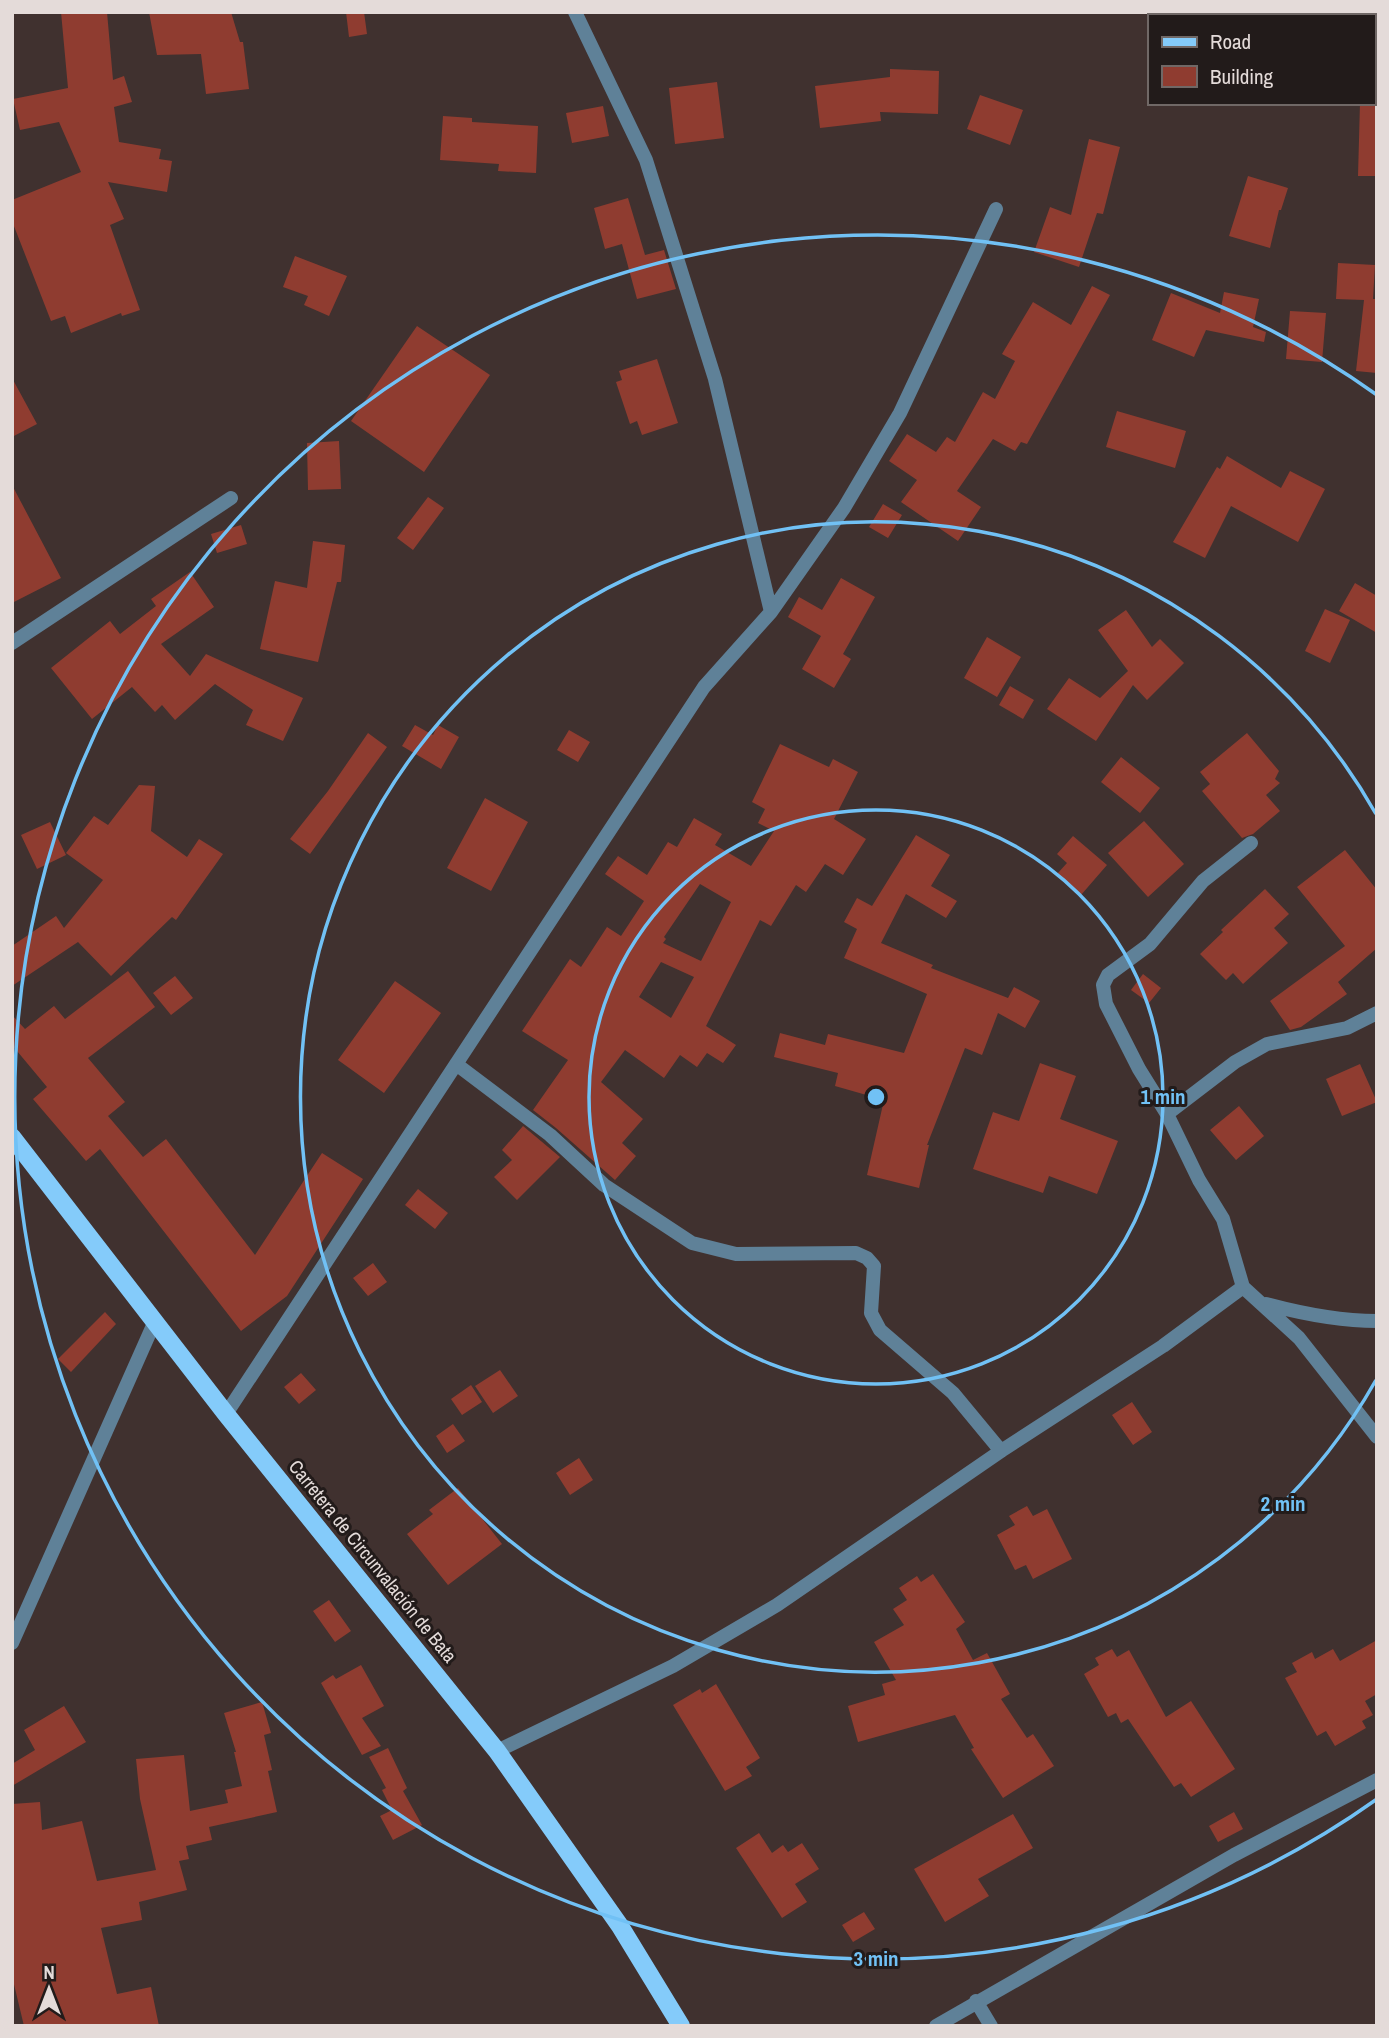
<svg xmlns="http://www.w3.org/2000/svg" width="1389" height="2038" font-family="'Archivo Narrow',sans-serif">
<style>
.building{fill:#8f3c30;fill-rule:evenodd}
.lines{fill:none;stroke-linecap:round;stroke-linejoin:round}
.minor{stroke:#5f8198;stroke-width:14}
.primary{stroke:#84cbfa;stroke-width:18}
.ring{fill:none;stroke:#71c1f5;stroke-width:3.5}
.labels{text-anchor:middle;stroke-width:6;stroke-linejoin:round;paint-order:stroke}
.street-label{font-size:19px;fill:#e4dbd9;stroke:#221b1a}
.centre{fill:#71c1f5;stroke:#221b1a;stroke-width:3.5}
.ring-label{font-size:21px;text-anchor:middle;font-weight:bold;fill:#71c1f5;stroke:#221b1a;stroke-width:6;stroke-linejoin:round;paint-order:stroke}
</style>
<rect width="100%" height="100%" fill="#40312f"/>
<path class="building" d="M 61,12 L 107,12 L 113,80 L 124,76 L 132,102 L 114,107 L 119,142 L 161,149 L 159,159 L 172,161 L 167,192 L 108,182 L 124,219 L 110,225 L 140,310 L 122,316 L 121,313 L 71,333 L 65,316 L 51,321 L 12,221 L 12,200 L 81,172 L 59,122 L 20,130 L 13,99 L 68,88 Z
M 149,12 L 231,12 L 240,42 L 243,42 L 249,89 L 206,94 L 201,54 L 157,55 Z
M 346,12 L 364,12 L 367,34 L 349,37 Z
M 890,69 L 939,71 L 938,114 L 880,112 L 881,121 L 820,128 L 815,86 L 890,77 Z
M 717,82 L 724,138 L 675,144 L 669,88 Z
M 980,95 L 1023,110 L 1010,145 L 967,129 Z
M 1373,101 L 1377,101 L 1377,176 L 1358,176 L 1360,103 L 1373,103 Z
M 603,106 L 609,136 L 572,143 L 566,113 Z
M 443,116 L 472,118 L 472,122 L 538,126 L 536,173 L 498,171 L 499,164 L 440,160 Z
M 1089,139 L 1120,147 L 1103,214 L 1097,213 L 1079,267 L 1034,252 L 1050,207 L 1071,215 Z
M 1248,176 L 1288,188 L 1281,210 L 1279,210 L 1270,248 L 1229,236 Z
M 628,198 L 645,255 L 664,250 L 676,289 L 637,299 L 622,244 L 605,249 L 594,208 Z
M 295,256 L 347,276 L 329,316 L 304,305 L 308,296 L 283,287 Z
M 1338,263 L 1375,265 L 1373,299 L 1377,299 L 1377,373 L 1356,371 L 1364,300 L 1336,299 Z
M 1092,286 L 1110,295 L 1027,444 L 1021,442 L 1015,451 L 993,439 L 957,491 L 981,507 L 958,541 L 901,502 L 917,480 L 889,461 L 907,434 L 936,452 L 947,437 L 955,442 L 983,392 L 995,399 L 1015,361 L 1002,354 L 1033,302 L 1071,325 Z
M 1224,292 L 1259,299 L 1253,327 L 1266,332 L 1264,342 L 1206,330 L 1194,357 L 1152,340 L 1171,293 L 1220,313 Z
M 1290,311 L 1326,313 L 1322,362 L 1286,359 Z
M 417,326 L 490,375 L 424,472 L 351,421 Z
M 657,359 L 678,423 L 642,435 L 637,421 L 630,424 L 616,382 L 622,380 L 619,371 Z
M 12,378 L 37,424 L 12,437 Z
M 1117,411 L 1186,431 L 1175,468 L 1106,447 Z
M 339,441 L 341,489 L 308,490 L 307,443 Z
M 1227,456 L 1281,488 L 1290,471 L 1325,489 L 1298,542 L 1231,506 L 1205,558 L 1173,542 L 1217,467 L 1220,469 Z
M 12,485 L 61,578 L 12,603 Z
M 428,497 L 444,508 L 413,550 L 397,538 Z
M 883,504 L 902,515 L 888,538 L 869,527 Z
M 241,525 L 247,544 L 217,553 L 211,534 Z
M 313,541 L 345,545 L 341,582 L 337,582 L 318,662 L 260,649 L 275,581 L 307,588 Z
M 190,572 L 214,607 L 161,644 L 190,676 L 206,654 L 303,698 L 283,741 L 246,725 L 253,710 L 215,684 L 175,720 L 162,705 L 155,712 L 132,687 L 92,719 L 51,668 L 110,621 L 120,634 L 156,606 L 151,599 Z
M 841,578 L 875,597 L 843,654 L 851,659 L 834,688 L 802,669 L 821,636 L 788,617 L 799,597 L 822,610 Z
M 1355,583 L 1377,596 L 1377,633 L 1339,611 Z
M 1325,609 L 1350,620 L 1330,663 L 1305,651 Z
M 1126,610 L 1152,647 L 1160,639 L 1184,663 L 1147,700 L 1133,685 L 1096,741 L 1047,709 L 1069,678 L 1100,698 L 1128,671 L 1098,630 Z
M 987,637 L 1021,657 L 997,697 L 964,678 Z
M 1010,686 L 1034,700 L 1023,719 L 999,705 Z
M 415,725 L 433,735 L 438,725 L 459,737 L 441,769 L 402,746 Z
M 569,730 L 590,742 L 578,762 L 557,750 Z
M 368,733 L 387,747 L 310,854 L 290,839 L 328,791 Z
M 1247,733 L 1279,771 L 1275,779 L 1280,783 L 1266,795 L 1280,811 L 1253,834 L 1242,838 L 1202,791 L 1210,784 L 1200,772 Z
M 780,744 L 829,767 L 833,759 L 858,772 L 834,819 L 866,839 L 843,875 L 825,864 L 806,892 L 796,885 L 771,926 L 760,920 L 706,1026 L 736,1045 L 723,1063 L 707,1053 L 697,1067 L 680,1055 L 664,1078 L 625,1050 L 601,1082 L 643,1119 L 622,1143 L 636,1156 L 615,1180 L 556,1128 L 533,1110 L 568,1060 L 522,1031 L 570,959 L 581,967 L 607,927 L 621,936 L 644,901 L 605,874 L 618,856 L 647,875 L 668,842 L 677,847 L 694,818 L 722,834 L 715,845 L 751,866 L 774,831 L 758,823 L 765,809 L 752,802 ZM 700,884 L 731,902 L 701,961 L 663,943 L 666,939 L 664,937 ZM 661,962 L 694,977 L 671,1018 L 639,997 Z
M 1121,757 L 1160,788 L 1140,813 L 1101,782 Z
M 139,785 L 155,786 L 151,831 L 187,857 L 199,839 L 223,854 L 176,920 L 172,917 L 111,976 L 78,942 L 12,986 L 12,946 L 56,916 L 64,928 L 103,880 L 66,853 L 94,816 L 108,825 Z
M 485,798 L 528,822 L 491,891 L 447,868 Z
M 1144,821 L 1184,864 L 1148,897 L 1108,853 Z
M 50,822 L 66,855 L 37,869 L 21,835 Z
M 916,835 L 950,855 L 931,886 L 957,901 L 946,918 L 906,894 L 881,943 L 933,965 L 931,968 L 1008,998 L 1014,987 L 1040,1001 L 1025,1028 L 998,1013 L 982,1055 L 965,1048 L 927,1145 L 929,1145 L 919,1188 L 867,1175 L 884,1100 L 835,1086 L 838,1073 L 774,1057 L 780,1033 L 825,1045 L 828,1034 L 904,1053 L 927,994 L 844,958 L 857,929 L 844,922 L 857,898 L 872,906 Z
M 1073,836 L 1107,865 L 1081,895 L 1057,874 L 1067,863 L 1057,854 Z
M 1345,850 L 1377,890 L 1377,948 L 1338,982 L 1347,994 L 1301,1027 L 1290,1030 L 1270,1001 L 1345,946 L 1297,887 Z
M 1265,889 L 1289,914 L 1274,928 L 1288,943 L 1243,984 L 1233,973 L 1226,980 L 1200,954 L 1223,932 L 1221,930 Z
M 128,971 L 155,1007 L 88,1058 L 125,1102 L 108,1116 L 143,1157 L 166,1139 L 255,1255 L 322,1153 L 363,1179 L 287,1296 L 241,1331 L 100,1149 L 86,1161 L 33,1099 L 47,1087 L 12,1045 L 12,1015 L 25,1029 L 54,1006 L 65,1019 Z
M 1143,974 L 1161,988 L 1149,1003 L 1131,990 Z
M 175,976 L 193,998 L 171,1015 L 153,993 Z
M 395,981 L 441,1013 L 384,1093 L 338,1060 Z
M 1040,1063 L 1076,1076 L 1060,1119 L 1118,1141 L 1097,1194 L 1049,1176 L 1043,1193 L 973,1169 L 993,1112 L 1019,1121 Z
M 1360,1064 L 1377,1102 L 1342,1116 L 1326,1079 Z
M 1239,1106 L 1264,1136 L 1236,1160 L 1210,1130 Z
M 523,1126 L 560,1157 L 517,1200 L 494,1177 L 512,1160 L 502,1150 Z
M 418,1189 L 448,1213 L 435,1229 L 405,1205 Z
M 373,1263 L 387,1282 L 368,1296 L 353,1278 Z
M 105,1312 L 116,1324 L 71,1372 L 58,1359 Z
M 500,1370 L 518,1396 L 493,1413 L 475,1386 Z
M 301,1373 L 316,1390 L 299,1404 L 284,1387 Z
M 471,1385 L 482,1402 L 462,1415 L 451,1399 Z
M 1132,1402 L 1152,1432 L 1133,1445 L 1112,1415 Z
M 453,1424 L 465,1441 L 447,1453 L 436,1436 Z
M 579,1458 L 593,1480 L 570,1495 L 556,1473 Z
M 458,1488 L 502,1544 L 448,1585 L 407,1534 L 433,1514 L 429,1510 Z
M 1027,1506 L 1033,1516 L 1047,1509 L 1072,1559 L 1033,1579 L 1026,1565 L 1015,1570 L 997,1535 L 1015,1525 L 1009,1516 Z
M 933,1574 L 965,1622 L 956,1629 L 973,1660 L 987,1653 L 1010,1694 L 1001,1699 L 1027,1738 L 1033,1734 L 1054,1766 L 1003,1798 L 971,1749 L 974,1748 L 955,1715 L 858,1742 L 848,1706 L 885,1695 L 882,1684 L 896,1680 L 874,1642 L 904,1625 L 893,1609 L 907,1600 L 899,1588 L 917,1576 L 921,1582 Z
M 329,1600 L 351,1631 L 335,1642 L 313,1611 Z
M 1377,1640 L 1377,1694 L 1365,1701 L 1373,1715 L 1362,1721 L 1366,1728 L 1335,1746 L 1326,1731 L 1317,1736 L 1285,1678 L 1297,1672 L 1292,1663 L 1312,1652 L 1315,1659 L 1333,1649 L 1340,1661 Z
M 1112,1649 L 1117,1657 L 1129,1650 L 1166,1717 L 1191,1701 L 1235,1769 L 1191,1797 L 1181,1783 L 1174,1787 L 1128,1719 L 1121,1723 L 1116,1713 L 1108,1717 L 1084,1674 L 1099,1665 L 1095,1658 Z
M 361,1665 L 384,1706 L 362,1718 L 381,1746 L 362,1755 L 321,1683 L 333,1675 L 336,1679 Z
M 716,1684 L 760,1758 L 746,1767 L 752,1776 L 725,1791 L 673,1705 L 700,1689 L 702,1693 Z
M 262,1702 L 271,1733 L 264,1735 L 272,1770 L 268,1771 L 277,1812 L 209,1827 L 212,1840 L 186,1846 L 189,1859 L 179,1861 L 187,1890 L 139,1902 L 142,1920 L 101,1928 L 117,1994 L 151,1987 L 159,2026 L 24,2026 L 12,1976 L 12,1804 L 40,1802 L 42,1830 L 82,1821 L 97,1881 L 156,1870 L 140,1799 L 136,1759 L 184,1755 L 190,1811 L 228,1803 L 225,1790 L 242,1786 L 234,1752 L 236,1752 L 224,1713 Z
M 64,1706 L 86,1742 L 12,1786 L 12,1764 L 35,1750 L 24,1730 Z
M 388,1748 L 407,1788 L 403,1791 L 422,1825 L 393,1840 L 380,1816 L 392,1810 L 382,1790 L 386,1788 L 369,1757 Z
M 1234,1812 L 1243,1829 L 1218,1842 L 1209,1826 Z
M 1013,1814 L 1033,1848 L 978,1879 L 989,1896 L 945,1922 L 914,1869 Z
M 759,1833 L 772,1853 L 783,1845 L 788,1852 L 802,1843 L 819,1869 L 795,1884 L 807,1902 L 782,1918 L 736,1848 Z
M 864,1912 L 875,1929 L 853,1942 L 842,1925 Z"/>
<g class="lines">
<path class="minor" d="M 575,12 L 646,160 L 715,379 L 771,612
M 12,643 L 231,498
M 1251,843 L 1203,881 L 1150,944 L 1108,975 L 1103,985 L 1106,1004 L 1139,1069 L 1167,1114 L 1199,1180 L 1223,1219 L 1243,1287 L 1299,1338 L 1377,1437
M 456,1064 L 550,1135 L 604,1185 L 692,1243 L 736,1254 L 856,1253 L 867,1258 L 874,1266 L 871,1313 L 880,1330 L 953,1393 L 1001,1451
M 1167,1114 L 1235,1062 L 1267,1044 L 1347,1028 L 1377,1013
M 1266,1304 C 1303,1314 1338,1321 1377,1321
M 226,1414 L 704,687 L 771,612 L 844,508 L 900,413 L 996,209
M 12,1643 L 155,1321
M 497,1751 L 673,1666 L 777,1605 L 1001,1451 L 1163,1346 L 1243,1287
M 976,2001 L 991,2026
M 936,2026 L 1234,1855 L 1377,1780"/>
<path class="primary" d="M 12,1137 L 226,1414 L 497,1751 L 620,1926 L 681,2026"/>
</g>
<g class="ring">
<circle cx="876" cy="1097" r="287"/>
<path d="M1376 1380A575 575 0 1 1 1376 814"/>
<path d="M1377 1799A862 862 0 1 1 1377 395"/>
</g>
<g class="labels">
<g class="street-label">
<text transform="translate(373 1561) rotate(51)" y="7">Carretera de Circunvalación de Bata</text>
</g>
</g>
<circle cx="876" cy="1097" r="10" class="centre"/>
<g class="ring-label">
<text x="1163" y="1104">1 min</text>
<text x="1283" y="1511">2 min</text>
<text x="876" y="1966">3 min</text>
</g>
<rect width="1389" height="2038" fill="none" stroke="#e4dbd9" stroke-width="28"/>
<rect x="1148" y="14" width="228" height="91" fill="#221b1a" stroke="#706866" stroke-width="2"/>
<rect x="1162" y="37" width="35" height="10" fill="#84cbfa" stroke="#706866" stroke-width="2"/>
<text x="1210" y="49" font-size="21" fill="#e4dbd9">Road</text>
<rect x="1162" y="66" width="35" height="21" fill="#8f3c30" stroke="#706866" stroke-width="2"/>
<text x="1210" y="84" font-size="21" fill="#e4dbd9">Building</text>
<g transform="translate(49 1989)" stroke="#221b1a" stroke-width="5" paint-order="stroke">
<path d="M0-5L12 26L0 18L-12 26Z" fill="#e4dbd9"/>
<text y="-10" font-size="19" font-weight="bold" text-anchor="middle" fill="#e4dbd9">N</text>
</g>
</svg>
